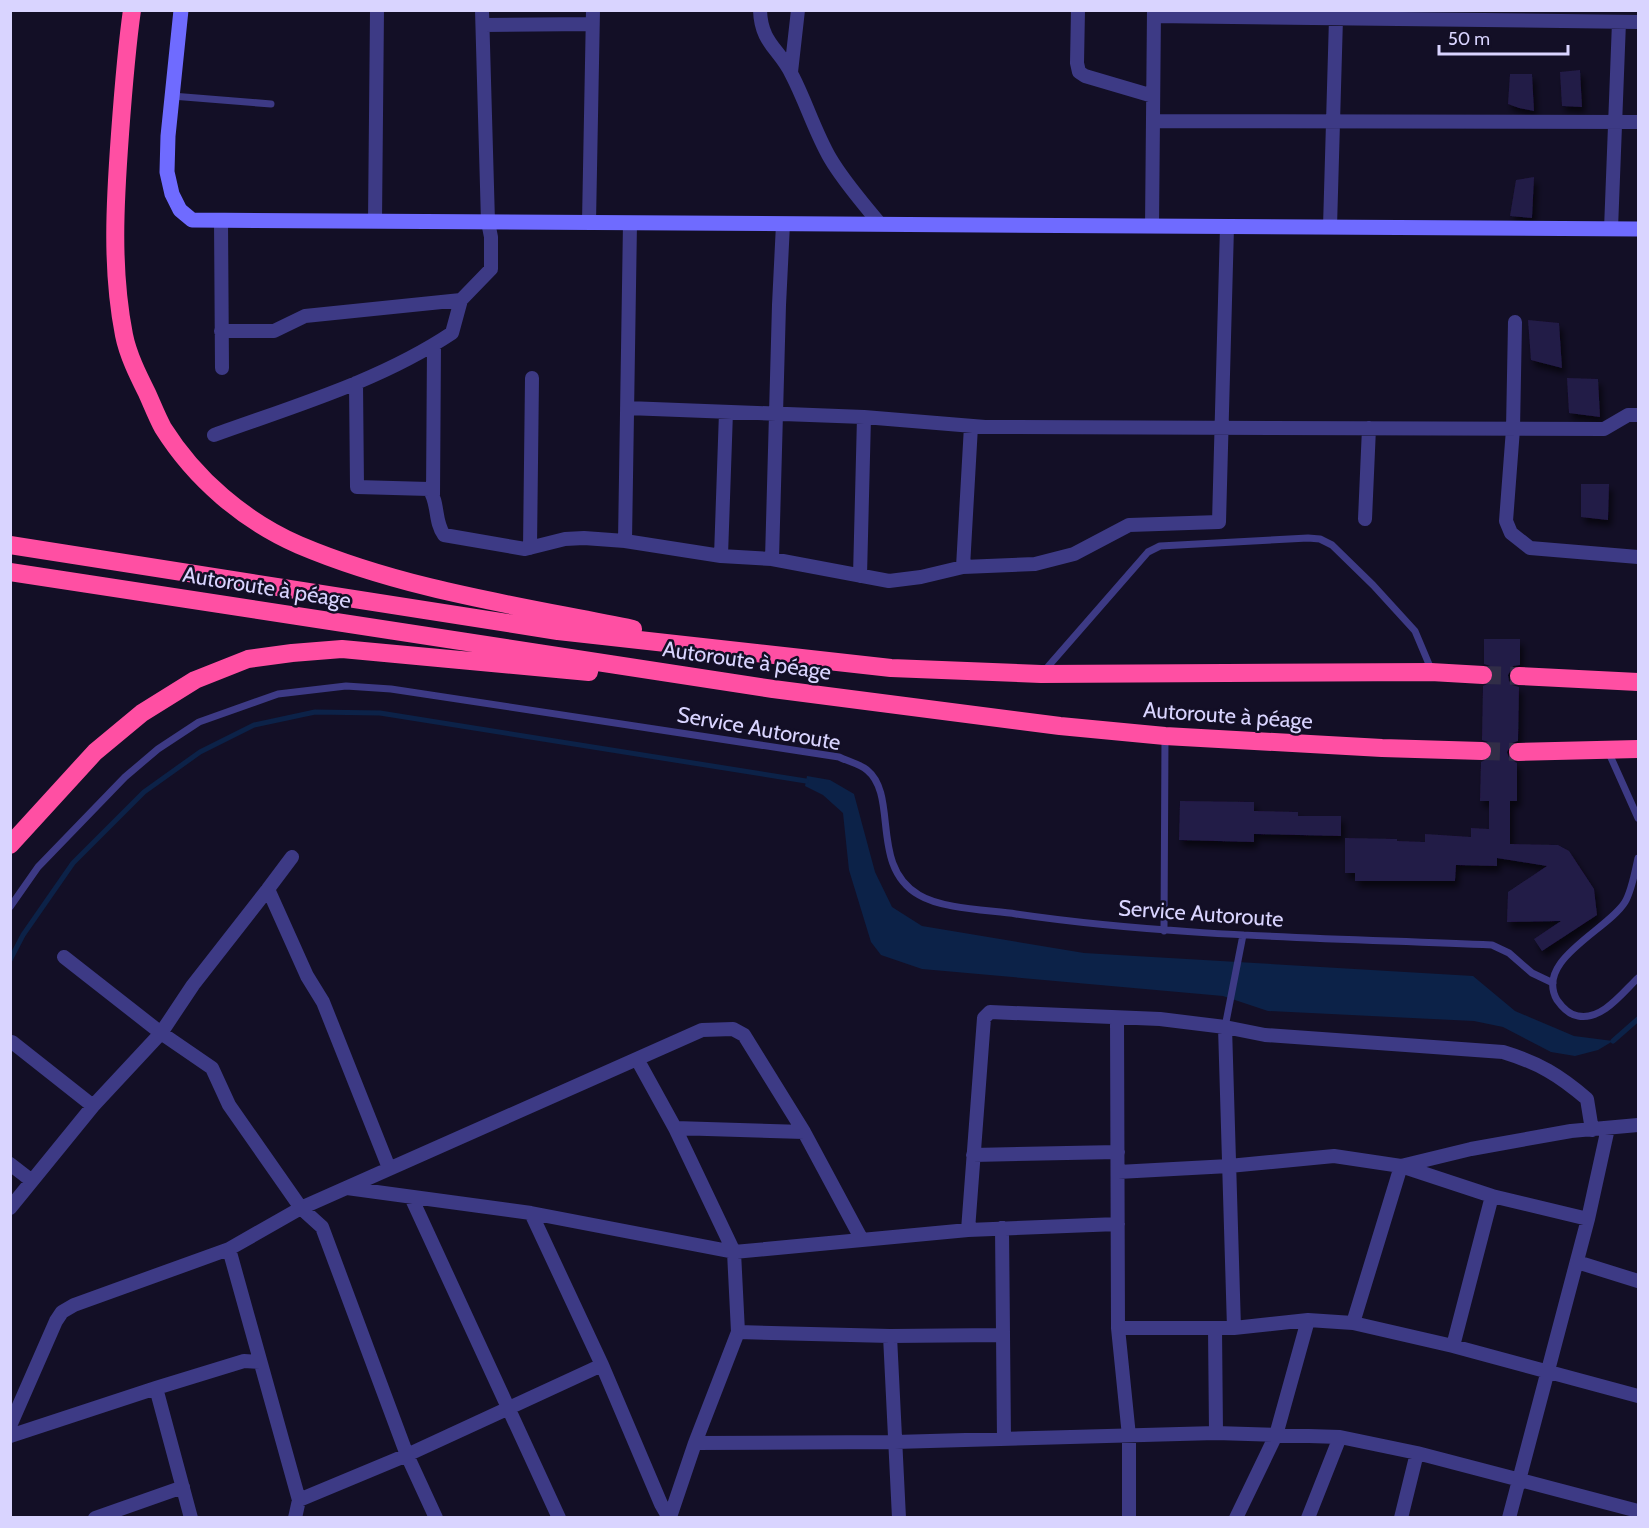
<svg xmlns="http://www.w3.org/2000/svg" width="1649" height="1528" font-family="Cabin,sans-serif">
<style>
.water{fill:#0c2248}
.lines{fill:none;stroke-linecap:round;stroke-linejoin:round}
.stream{stroke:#0c2248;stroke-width:5}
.building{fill:#241b47;filter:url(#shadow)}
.highway-tunnel{stroke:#312d47;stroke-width:18;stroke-dasharray:18 9;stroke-linecap:butt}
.lane{stroke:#3d3a85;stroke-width:7}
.street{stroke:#3d3a85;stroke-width:14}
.secondary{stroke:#6f6bff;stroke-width:15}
.highway{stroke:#ff4fa3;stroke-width:18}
.labels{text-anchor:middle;stroke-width:5;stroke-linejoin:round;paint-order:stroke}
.street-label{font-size:22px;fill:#d9d4ff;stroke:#130f26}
</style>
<defs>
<filter id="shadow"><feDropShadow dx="3.5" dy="6" stdDeviation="3" flood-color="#0009"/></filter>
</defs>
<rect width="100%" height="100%" fill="#130f26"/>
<path class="water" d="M 807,776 L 830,780 L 854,794 L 875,872 L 892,907 L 922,926 L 1084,953 L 1473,976 L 1515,1011 L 1574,1036 L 1613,1041 L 1598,1050 L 1575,1056 L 1551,1052 L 1503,1027 L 1474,1021 L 1268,1011 L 1223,996 L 922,969 L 881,955 L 871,942 L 849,870 L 843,813 L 823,795 L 805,786 Z"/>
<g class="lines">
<path class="stream" d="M 10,960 L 23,935 L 73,863 L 144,792 L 200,752 L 254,725 L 315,712 L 380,713 L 806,781
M 1613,1041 L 1638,1019"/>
</g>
<path class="building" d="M 1580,70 L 1582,107 L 1562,106 L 1560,72 Z
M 1510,74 L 1532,74 L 1534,111 L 1519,108 L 1508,104 Z
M 1534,177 L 1532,218 L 1510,216 L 1516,180 Z
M 1528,320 L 1559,323 L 1562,368 L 1531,360 Z
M 1567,378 L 1598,379 L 1600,417 L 1569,413 Z
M 1581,484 L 1609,484 L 1608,520 L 1581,517 Z
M 1484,639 L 1520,639 L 1520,665 L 1513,666 L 1508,675 L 1509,681 L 1512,685 L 1519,687 L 1518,741 L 1512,743 L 1507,752 L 1509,758 L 1517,763 L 1517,801 L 1510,801 L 1510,844 L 1558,845 L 1569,851 L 1594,889 L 1597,915 L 1542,951 L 1534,939 L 1561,921 L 1507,922 L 1508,892 L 1547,866 L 1497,858 L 1497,866 L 1456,865 L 1455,881 L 1355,881 L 1355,873 L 1345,873 L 1345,838 L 1397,839 L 1397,841 L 1425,842 L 1425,834 L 1471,837 L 1471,828 L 1489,829 L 1489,801 L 1480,801 L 1481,762 L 1491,757 L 1493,751 L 1488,742 L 1482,740 L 1483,686 L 1492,682 L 1494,675 L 1490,666 L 1484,664 Z
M 1180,801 L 1254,802 L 1254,811 L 1298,812 L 1298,816 L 1341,816 L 1341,836 L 1254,834 L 1254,842 L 1179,840 Z"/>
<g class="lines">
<path class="highway-tunnel" d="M 1483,675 L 1519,676
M 1482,751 L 1518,752"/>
<path class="lane" d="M 172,96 L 271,104
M 1045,670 L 1148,552 L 1160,546 L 1308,538 L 1320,539 L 1332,545 L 1373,585 L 1415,631 L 1431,669
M 1608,751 L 1638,818
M 1638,858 C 1635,871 1632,890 1625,902 C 1608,930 1534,960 1557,1000 C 1562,1007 1570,1015 1578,1016 C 1602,1021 1623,992 1638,978
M 10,907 L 38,867 L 125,777 L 158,749 L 199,722 L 278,694 L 346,686 L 391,689 L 839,757 C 847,761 860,764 867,770 C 899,796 869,866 919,895 C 942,909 989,910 1016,914 C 1174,937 1333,938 1492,945 L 1509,953 L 1532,973 L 1553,983
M 1164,931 L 1165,736
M 1225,1027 L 1243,935"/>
<path class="street" d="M 760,10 C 761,44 780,49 792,75 C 806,102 815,132 830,158 C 844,182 863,203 880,224
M 1078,10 L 1077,63 L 1079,72 L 1085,76 L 1153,96
M 1154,16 L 1638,22
M 483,25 L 592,24
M 791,72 L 798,10
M 1153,121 L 1638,122
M 221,220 L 222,368
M 375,221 L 377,10
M 589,222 L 593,10
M 1152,226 L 1154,10
M 1330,227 L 1336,18
M 1611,229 L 1619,22
M 1515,322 L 1513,429 L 1506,521 L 1511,533 L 1530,548 L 1638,557
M 221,331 L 274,331 L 305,316 L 461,300 L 491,269 L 491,237 L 488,222 L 482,10
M 356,383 L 357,487 L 429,489 C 439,503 434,521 444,535 L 525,549 L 565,539 L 584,538 L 625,541 L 721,556 L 772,559 L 889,581 L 921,577 L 963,567 L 1035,564 L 1074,554 L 1129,525 L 1219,522 L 1227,227
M 627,408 L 864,417 L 985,427 L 1604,429 L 1628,415 L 1638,415
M 214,435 C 294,406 380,381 452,333 L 461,300
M 433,495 L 434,345
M 1365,519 L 1369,428
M 625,541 L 630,223
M 530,548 L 532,378
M 721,556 L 726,412
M 772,559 L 779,305 L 783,224
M 963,567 L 971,426
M 860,576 L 864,417
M 268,889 L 292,857
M 1117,1018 L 1118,1328 L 1129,1436 L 1129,1518
M 1225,1027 L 1234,1328
M 12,1042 L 93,1106
M 637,1059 L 675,1128 L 734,1252 L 738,1332 L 695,1443 L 670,1517
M 675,1128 L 804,1132
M 973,1155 L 1118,1152
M 10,1164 L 32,1181
M 389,1168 L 323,1002 L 307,976 L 268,889 L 193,985 L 161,1033 L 212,1068 L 229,1105 L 301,1208 L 322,1227 L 407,1455 L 436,1518
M 1118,1172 L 1229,1166 L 1334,1156 L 1401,1166 L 1471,1149 L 1571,1131 L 1638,1125
M 347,1188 L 531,1213 L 734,1252 L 968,1230 L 1118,1224
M 1492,1196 L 1588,1219
M 411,1197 L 559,1518
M 10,1208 L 93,1106 L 161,1033 L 64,957
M 531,1213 L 602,1365 L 661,1504 L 669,1518
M 1002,1228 L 1004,1439
M 968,1230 L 984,1018 L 990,1012 L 1160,1019 L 1225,1027 L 1265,1035 L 1503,1052 C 1539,1063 1559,1075 1587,1099 L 1592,1130
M 1577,1262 L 1638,1281
M 1353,1323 L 1401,1166 L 1492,1196 L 1453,1346
M 1118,1328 L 1234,1328 L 1308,1320 L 1353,1323 L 1453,1346 L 1638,1396
M 1215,1328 L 1216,1433
M 738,1332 L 890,1336 L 1003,1335
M 890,1336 L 899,1518
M 156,1388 L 191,1518
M 10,1426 L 56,1321 L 62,1312 L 74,1305 L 229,1249
M 10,1436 L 156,1388 L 244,1361 L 260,1362
M 695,1443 L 895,1442 L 1216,1433 L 1340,1437 L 1417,1453 L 1638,1511
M 299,1500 L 229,1249 L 301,1208 L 702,1030 L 733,1029 L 744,1035 L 804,1132 L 862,1240
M 95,1518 L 183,1487
M 295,1518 L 299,1500 L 407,1455 L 602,1365
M 1236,1518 L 1276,1435 L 1308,1320
M 1308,1518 L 1340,1437
M 1401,1518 L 1417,1453
M 1509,1518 L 1588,1219 L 1608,1128"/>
<path class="secondary" d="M 181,10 L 168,136 L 167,172 L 172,194 L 180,210 L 192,220 L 1638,229"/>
<path class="highway" d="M 132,10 C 126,52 123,93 120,134 C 115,202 111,269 124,335 C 128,355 138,375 147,393 C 152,404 157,417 163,428 C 195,479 244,521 299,545 C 405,590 521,606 633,629
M 10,545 L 558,631 L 891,668 L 1041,674 L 1431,672 L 1483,675
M 10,572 L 773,689 L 1060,726 L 1165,736 L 1382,748 L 1482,751
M 1519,676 L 1638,682
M 1518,752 L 1638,749
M 10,845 L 95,752 L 142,713 L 195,680 L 248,659 L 292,653 L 342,649 L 589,672"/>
</g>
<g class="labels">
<g class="street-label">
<text transform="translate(267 587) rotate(9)" y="8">Autoroute à péage</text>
<text transform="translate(747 660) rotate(8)" y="8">Autoroute à péage</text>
<text transform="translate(1228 715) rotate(4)" y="8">Autoroute à péage</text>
<text transform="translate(759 728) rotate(10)" y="8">Service Autoroute</text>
<text transform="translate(1201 913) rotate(4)" y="8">Service Autoroute</text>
</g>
</g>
<rect width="1649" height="1528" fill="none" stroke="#d9d4ff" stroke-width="24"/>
<path d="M1439 45v9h129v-9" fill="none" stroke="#d9d4ff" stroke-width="3"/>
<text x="1448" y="45" font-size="18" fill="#d9d4ff" stroke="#130f26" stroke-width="4.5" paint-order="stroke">50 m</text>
</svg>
